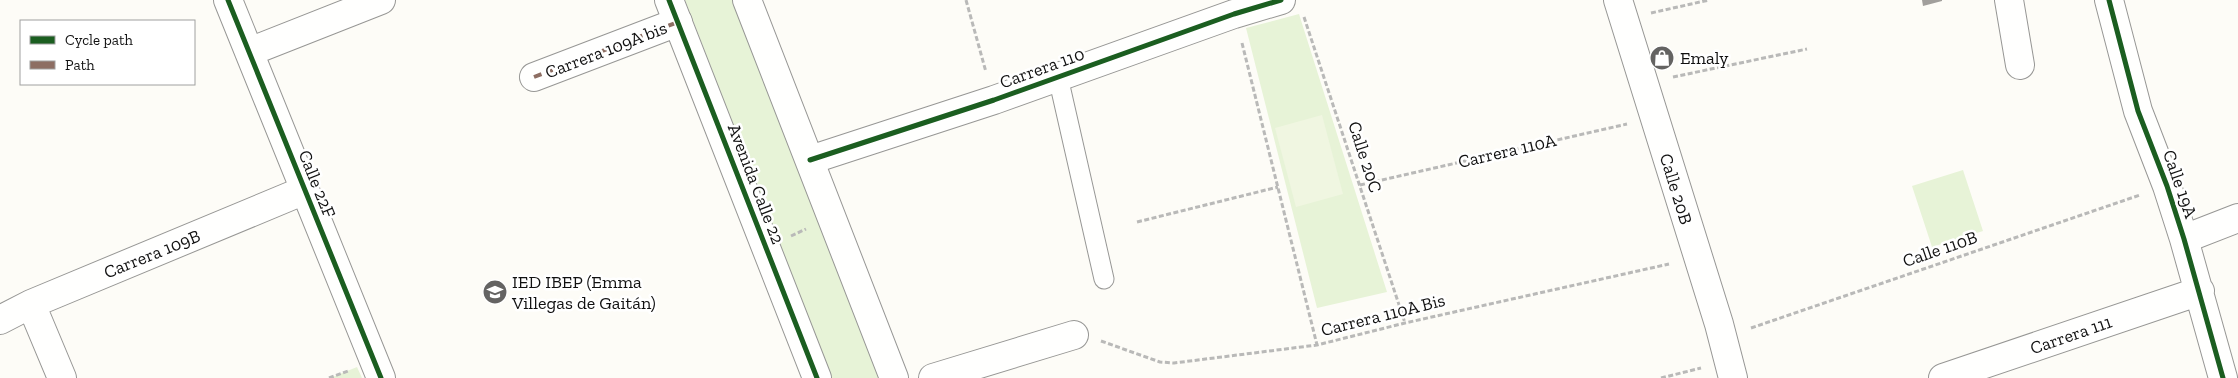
<svg xmlns="http://www.w3.org/2000/svg" width="2238" height="378" font-family="'Zilla Slab',serif">
<style>
.green{fill:#e7f3d7}
.pitch{fill:#f0f6e1}
.building{fill:#a19f9c}
.lines{fill:none;stroke-linecap:round;stroke-linejoin:round}
.service-casing{stroke:#979795;stroke-width:21}
.pedestrian-casing{stroke:#979795;stroke-width:30}
.minor-casing{stroke:#979795;stroke-width:30}
.tertiary-casing{stroke:#979795;stroke-width:30}
.path{stroke:#b9b9b8;stroke-width:3;stroke-dasharray:5 2.5;stroke-linecap:butt}
.service{stroke:#fffffe;stroke-width:19}
.pedestrian{stroke:#fffffe;stroke-width:28}
.minor{stroke:#fffffe;stroke-width:28}
.tertiary{stroke:#fffffe;stroke-width:28}
.quiet{stroke:#8d6e63;stroke-width:4;stroke-dasharray:8 4;stroke-linecap:butt}
.cycleway-casing{stroke:#fff;stroke-width:8}
.cycleway{stroke:#1b5e20;stroke-width:5}
.labels{text-anchor:middle;stroke-width:5;stroke-linejoin:round;paint-order:stroke}
.street-label{font-size:18px;fill:#111;stroke:#fff}
.poi-label{font-size:18px;fill:#111;stroke:#fff;text-anchor:start}
</style>
<rect width="100%" height="100%" fill="#fdfcf7"/>
<path class="green" d="M 685,0 L 734,0 L 879,378 L 831,378 Z
M 1299,14 L 1387,292 L 1317,308 L 1246,28 Z
M 1963,170 L 1983,231 L 1932,247 L 1912,186 Z
M 357,367 L 362,378 L 329,378 L 330,378 Z"/>
<path class="pitch" d="M 1322,115 L 1343,194 L 1296,207 L 1275,128 Z"/>
<path class="building" d="M 1922,0 L 1942,0 L 1942,1 L 1923,6 Z"/>
<g class="lines">
<defs>
<path id="service" d="M 1058,77 L 1104,279"/>
<path id="pedestrian" d="M 534,77 L 678,22"/>
<path id="minor" d="M 228,0 L 381,378
M 1618,0 L 1719,324 L 1733,378
M 2009,0 L 2020,65
M 2109,0 L 2138,111 L 2167,186 L 2184,239 L 2223,378
M 249,52 L 381,0
M 810,160 L 994,100 L 1234,14 L 1281,0
M 2184,239 L 2238,218
M 31,304 L 62,378
M 0,320 L 31,304 L 305,190
M 933,378 L 1074,335
M 1943,378 L 2200,291"/>
<path id="tertiary" d="M 669,0 L 817,378
M 747,0 L 894,378"/>
</defs>
<use href="#service" class="service-casing"/>
<use href="#pedestrian" class="pedestrian-casing"/>
<use href="#minor" class="minor-casing"/>
<use href="#tertiary" class="tertiary-casing"/>
<path class="path" d="M 966,0 L 986,72
M 1651,13 L 1709,0
M 1304,17 L 1405,323
M 1242,43 L 1317,345
M 1673,77 L 1807,49
M 1360,185 L 1627,124
M 1137,222 L 1278,187
M 791,236 L 806,229
M 1751,328 L 2140,195
M 1101,341 L 1160,362 L 1174,363 L 1317,345 L 1405,323 L 1669,264
M 329,378 L 348,371
M 1661,378 L 1701,368"/>
<use href="#service" class="service"/>
<use href="#pedestrian" class="pedestrian"/>
<use href="#minor" class="minor"/>
<use href="#tertiary" class="tertiary"/>
<path class="quiet" d="M 534,77 L 678,22"/>
<defs>
<path id="cycleway" d="M 228,0 L 381,378
M 669,0 L 817,378
M 2109,0 L 2138,111 L 2167,186 L 2184,239 L 2223,378
M 810,160 L 994,100 L 1234,14 L 1281,0"/>
</defs>
<use href="#cycleway" class="cycleway-casing"/>
<use href="#cycleway" class="cycleway"/>
</g>
<defs>
<symbol id="shop-disc" viewBox="-11 -11 22 22"><circle r="9.5" fill="#646362" stroke="#fff"/><path d="M-5-2.5h2.3a2.7 3.5 0 0 1 5.4 0H5L5.5 6h-11ZM-1.5-2.5h3a1.5 2.3 0 0 0-3 0Z" fill="#fff"/></symbol>
<symbol id="school-disc" viewBox="-11 -11 22 22"><circle r="9.5" fill="#646362" stroke="#fff"/><path d="M0-5L7-2L0 1L-7-2ZM-4 1L0 2.5L4 1V4Q0 6-4 4Z" fill="#fff"/></symbol>
</defs>
<g fill-rule="evenodd">
<use href="#shop-disc" x="1648" y="44" width="28" height="28"/>
<use href="#school-disc" x="481" y="278" width="28" height="28"/>
</g>
<g class="labels">
<g class="street-label">
<text transform="translate(606 50) rotate(-21)" y="6">Carrera 109A bis</text>
<text transform="translate(1042 68) rotate(-20)" y="6">Carrera 110</text>
<text transform="translate(1507 151) rotate(-13)" y="6">Carrera 110A</text>
<text transform="translate(1365 157) rotate(72)" y="6">Calle 20C</text>
<text transform="translate(317 184) rotate(68)" y="6">Calle 22F</text>
<text transform="translate(756 184) rotate(69)" y="6">Avenida Calle 22</text>
<text transform="translate(2180 184) rotate(71)" y="6">Calle 19A</text>
<text transform="translate(1676 189) rotate(73)" y="6">Calle 20B</text>
<text transform="translate(1940 249) rotate(-19)" y="6">Calle 110B</text>
<text transform="translate(152 254) rotate(-22)" y="6">Carrera 109B</text>
<text transform="translate(1383 315) rotate(-14)" y="6">Carrera 110A Bis</text>
<text transform="translate(2071 335) rotate(-19)" y="6">Carrera 111</text>
</g>
<g class="poi-label">
<text x="1680" y="64">Emaly</text>
<text x="512" y="288">IED IBEP (Emma<tspan x="512" dy="21">Villegas de Gaitán)</tspan></text>
</g>
</g>
<rect x="20" y="20" width="175" height="65" fill="#ffffff" stroke="#a0a0a0"/>
<rect x="30" y="36" width="25" height="8" fill="#1b5e20" stroke="#a0a0a0"/>
<text x="65" y="45" font-size="15" fill="#111111">Cycle path</text>
<rect x="30" y="61" width="25" height="8" fill="#8d6e63" stroke="#a0a0a0"/>
<text x="65" y="70" font-size="15" fill="#111111">Path</text>
</svg>
